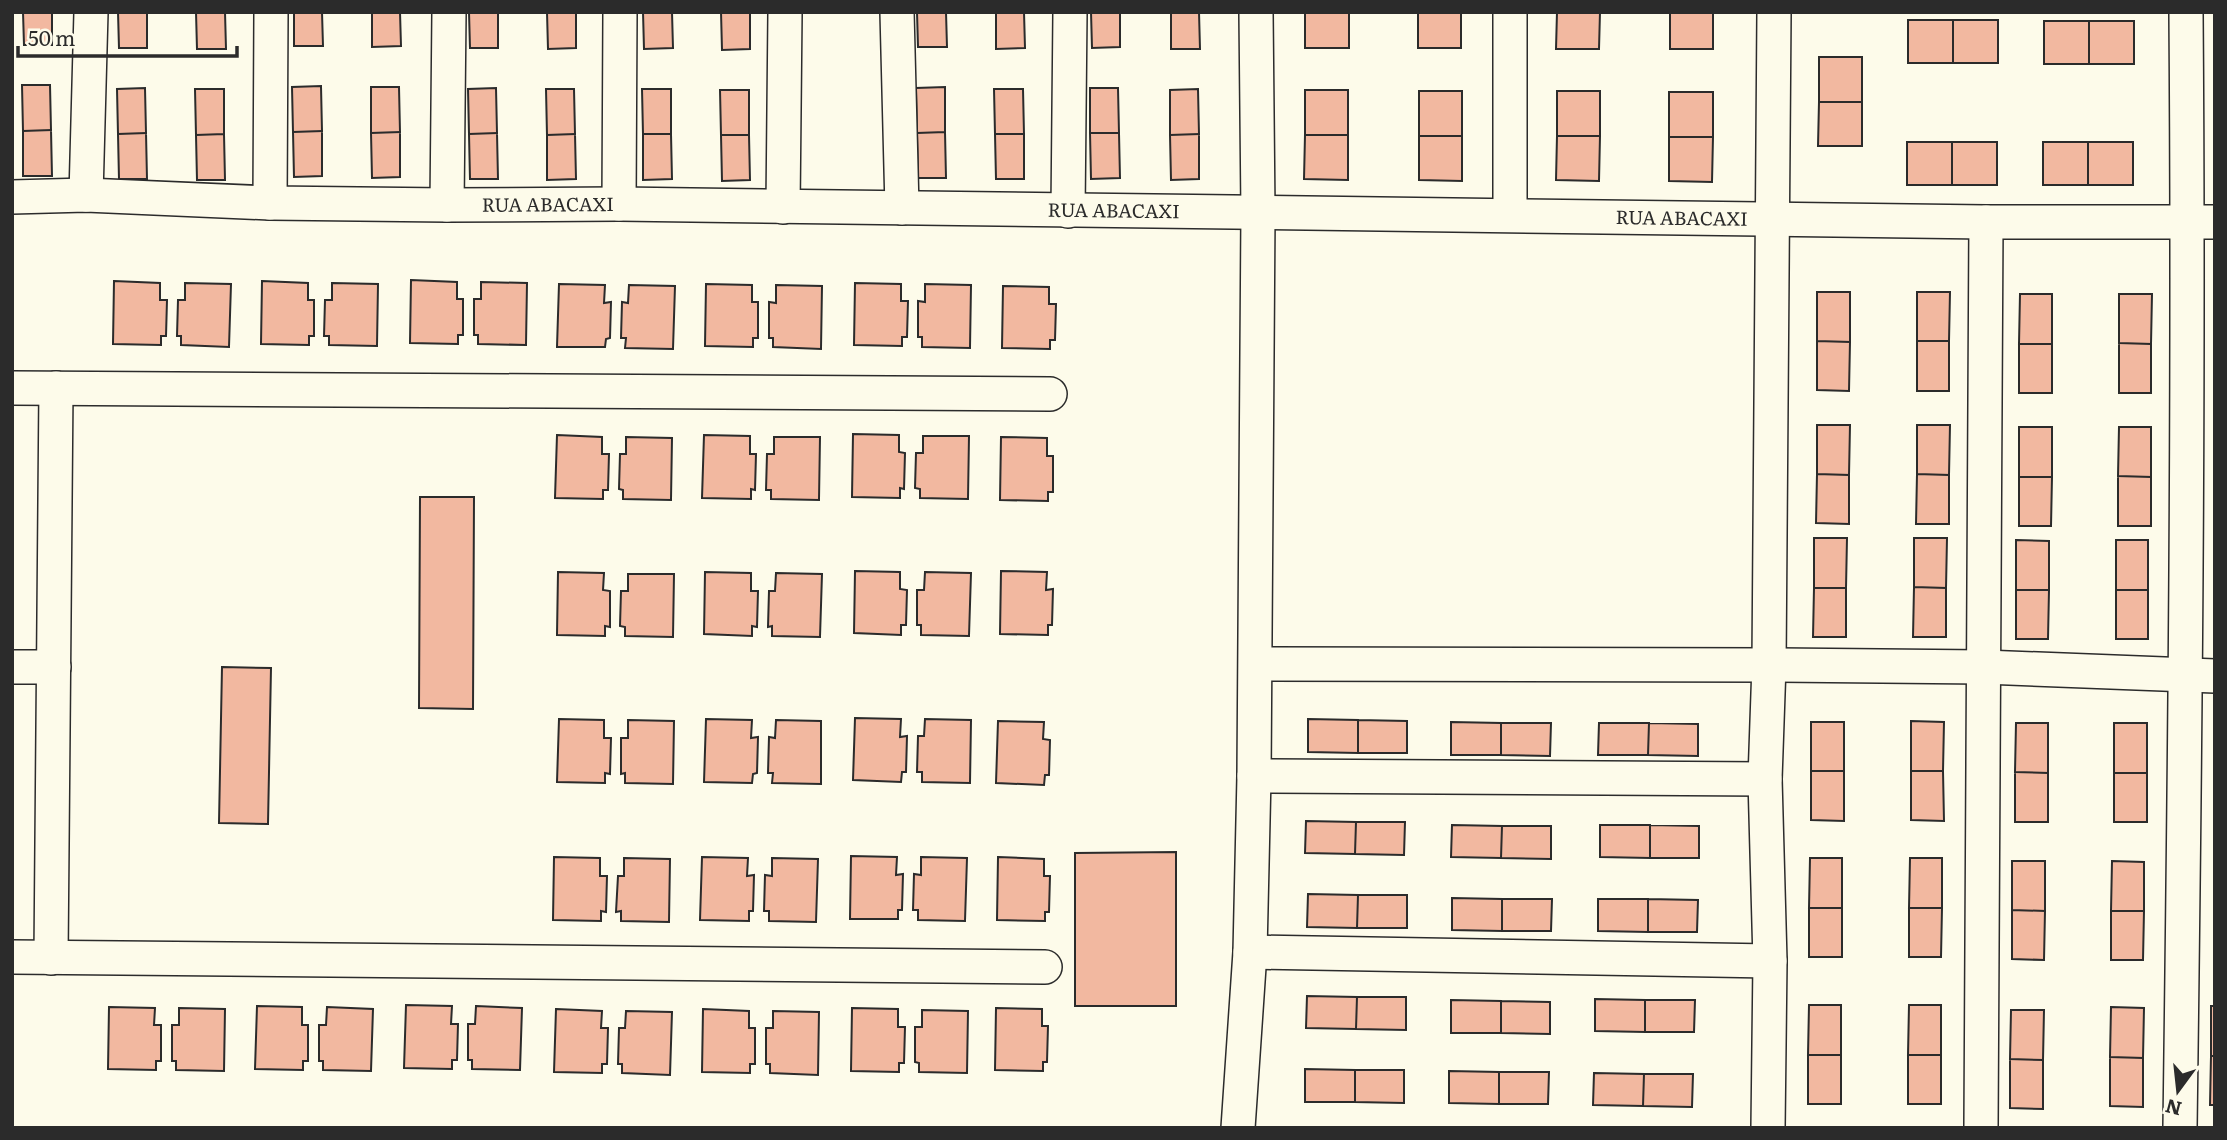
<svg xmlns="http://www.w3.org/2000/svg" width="2227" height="1140" font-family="Literata,serif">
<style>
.building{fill:#f2b8a0;stroke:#2b2b2b;stroke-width:2}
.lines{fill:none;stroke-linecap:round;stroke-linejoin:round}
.minor-casing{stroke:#2b2b2b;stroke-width:36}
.minor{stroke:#fdfbea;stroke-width:33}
.labels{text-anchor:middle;stroke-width:5;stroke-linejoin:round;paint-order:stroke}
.street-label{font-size:19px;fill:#2b2b2b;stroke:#fdfbea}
</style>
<rect width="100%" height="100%" fill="#fdfbea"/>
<path class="building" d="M 23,12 L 52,12 L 52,45 L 24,45 Z
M 118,12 L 147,12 L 147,48 L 119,48 Z
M 196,12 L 225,12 L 226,49 L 197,49 Z
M 294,12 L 322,12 L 323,46 L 294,46 Z
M 372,12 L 400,12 L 401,46 L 372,47 Z
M 469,12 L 498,12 L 498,48 L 470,48 Z
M 547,12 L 576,12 L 576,48 L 548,49 Z
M 643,12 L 672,12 L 673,48 L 644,49 Z
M 721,12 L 750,12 L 750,49 L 722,50 Z
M 917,12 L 946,12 L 947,47 L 918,47 Z
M 996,12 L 1024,12 L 1025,48 L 996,49 Z
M 1091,12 L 1120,12 L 1120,47 L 1092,48 Z
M 1171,12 L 1199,12 L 1200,49 L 1171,49 Z
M 1305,12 L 1349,12 L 1349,48 L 1305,48 Z
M 1418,12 L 1461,12 L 1461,48 L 1418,48 Z
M 1557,12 L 1600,12 L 1599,49 L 1556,49 Z
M 1670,12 L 1713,12 L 1713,49 L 1670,49 Z
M 1908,20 L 1953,20 L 1953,63 L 1908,63 Z
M 1953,20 L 1998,20 L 1998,63 L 1953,63 Z
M 2044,21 L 2089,21 L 2089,64 L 2044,64 Z
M 2089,21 L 2134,21 L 2134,64 L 2089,64 Z
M 1819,57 L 1862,57 L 1862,102 L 1819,102 Z
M 22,85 L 50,85 L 51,130 L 23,131 Z
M 321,86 L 322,131 L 293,132 L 292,87 Z
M 371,87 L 399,87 L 400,132 L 371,133 Z
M 945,87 L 945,132 L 917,133 L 916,88 Z
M 145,88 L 146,133 L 118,134 L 117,89 Z
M 496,88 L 497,133 L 469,134 L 468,89 Z
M 1090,88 L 1118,88 L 1119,133 L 1090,133 Z
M 195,89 L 224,89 L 224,134 L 196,135 Z
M 546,89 L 574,89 L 575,134 L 547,135 Z
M 642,89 L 671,89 L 671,134 L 643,134 Z
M 994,89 L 1023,89 L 1024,134 L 995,134 Z
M 1198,89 L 1199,134 L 1170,135 L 1170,90 Z
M 720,90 L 749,90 L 749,135 L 721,135 Z
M 1305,90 L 1348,90 L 1348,135 L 1305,135 Z
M 1419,91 L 1462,91 L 1462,136 L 1419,136 Z
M 1557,91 L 1600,91 L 1600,136 L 1557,136 Z
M 1669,92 L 1713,92 L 1713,137 L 1669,137 Z
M 1819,102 L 1862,102 L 1862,146 L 1818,146 Z
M 51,130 L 52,176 L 23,176 L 23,131 Z
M 322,131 L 322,176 L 294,177 L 293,132 Z
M 400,132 L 400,177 L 372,178 L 371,133 Z
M 945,132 L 946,178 L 918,178 L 917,133 Z
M 146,133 L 147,179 L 119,179 L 118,134 Z
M 497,133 L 498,179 L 470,179 L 469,134 Z
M 1090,133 L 1119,133 L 1120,178 L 1091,179 Z
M 224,134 L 225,180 L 197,180 L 196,135 Z
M 575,134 L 576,179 L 547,180 L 547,135 Z
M 643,134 L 671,134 L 672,179 L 643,180 Z
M 995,134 L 1024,134 L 1024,179 L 996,179 Z
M 1199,134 L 1199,179 L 1171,180 L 1170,135 Z
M 721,135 L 749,135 L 750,180 L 722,181 Z
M 1305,135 L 1348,135 L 1348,180 L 1304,179 Z
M 1419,136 L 1462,136 L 1462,181 L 1419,180 Z
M 1557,136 L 1600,136 L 1599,181 L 1556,180 Z
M 1669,137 L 1713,137 L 1712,182 L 1669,181 Z
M 1907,142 L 1952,142 L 1952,185 L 1907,185 Z
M 1952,142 L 1997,142 L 1997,185 L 1952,185 Z
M 2043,142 L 2088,142 L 2088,185 L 2043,185 Z
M 2088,142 L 2133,142 L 2133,185 L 2088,185 Z
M 411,280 L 457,282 L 457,299 L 463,299 L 463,335 L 458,335 L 458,344 L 410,343 Z
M 114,281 L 160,283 L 160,300 L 167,300 L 166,336 L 161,336 L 161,345 L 113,344 Z
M 262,281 L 308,283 L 308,300 L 314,300 L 314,336 L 309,336 L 309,345 L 261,344 Z
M 481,282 L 527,283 L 526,345 L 478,344 L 478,335 L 474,335 L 474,299 L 481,299 Z
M 185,283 L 231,284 L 229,347 L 181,345 L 181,336 L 177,336 L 178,300 L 185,300 Z
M 332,283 L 378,284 L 377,346 L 329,345 L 329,336 L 324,336 L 325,300 L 332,300 Z
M 855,283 L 901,284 L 901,301 L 908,301 L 907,337 L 902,337 L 902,346 L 854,345 Z
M 559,284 L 605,285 L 604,303 L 611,302 L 610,338 L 606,339 L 605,347 L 557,347 Z
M 706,284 L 752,285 L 752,302 L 758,302 L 758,338 L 753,338 L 753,347 L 705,346 Z
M 925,284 L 971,285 L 970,348 L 922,347 L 922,337 L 918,337 L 918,301 L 925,302 Z
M 629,285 L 675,286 L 673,349 L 625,348 L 626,338 L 621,338 L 622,302 L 628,303 Z
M 776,285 L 822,286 L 821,349 L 773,347 L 773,338 L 769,338 L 769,302 L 776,303 Z
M 1003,286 L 1049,287 L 1049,304 L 1056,304 L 1055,340 L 1050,340 L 1050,349 L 1002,348 Z
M 1817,292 L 1850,292 L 1850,342 L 1817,341 Z
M 1917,292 L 1950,292 L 1949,341 L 1917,341 Z
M 2020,294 L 2052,294 L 2052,344 L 2019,344 Z
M 2119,294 L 2152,294 L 2151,344 L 2119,343 Z
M 1817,341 L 1850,342 L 1849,391 L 1817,390 Z
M 1917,341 L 1949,341 L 1949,391 L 1917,391 Z
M 2119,343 L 2151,344 L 2151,393 L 2119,393 Z
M 2019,344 L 2052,344 L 2052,393 L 2019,393 Z
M 1817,425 L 1850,425 L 1849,475 L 1817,474 Z
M 1917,425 L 1950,425 L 1949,475 L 1917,474 Z
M 2019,427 L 2052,427 L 2052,477 L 2019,477 Z
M 2119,427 L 2151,427 L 2151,477 L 2118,476 Z
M 853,434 L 899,435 L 899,452 L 905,453 L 904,489 L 900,488 L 900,498 L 852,497 Z
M 557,435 L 602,437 L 602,454 L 609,454 L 608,490 L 603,490 L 603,499 L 555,498 Z
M 704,435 L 750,436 L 750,454 L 756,454 L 755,490 L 751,489 L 751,499 L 702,498 Z
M 923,436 L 969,436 L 968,499 L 920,498 L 920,489 L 915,488 L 916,453 L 923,453 Z
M 626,437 L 672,438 L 671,500 L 623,499 L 623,490 L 619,489 L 620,454 L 626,454 Z
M 774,437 L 820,437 L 819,500 L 771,499 L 771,490 L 766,490 L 767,454 L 774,454 Z
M 1001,437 L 1047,438 L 1047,456 L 1053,456 L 1053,492 L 1048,492 L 1048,501 L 1000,500 Z
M 1817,474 L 1849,475 L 1849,524 L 1816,523 Z
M 1917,474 L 1949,475 L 1949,524 L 1916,524 Z
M 2118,476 L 2151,477 L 2151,526 L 2118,526 Z
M 2019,477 L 2052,477 L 2051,526 L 2019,526 Z
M 420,497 L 474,497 L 473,709 L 419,708 Z
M 1814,538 L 1847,538 L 1846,588 L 1814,588 Z
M 1914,538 L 1947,538 L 1946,588 L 1914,587 Z
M 2016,540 L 2049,541 L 2049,590 L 2016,590 Z
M 2116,540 L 2148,540 L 2148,590 L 2116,590 Z
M 855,571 L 900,572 L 900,589 L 907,590 L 906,625 L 901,625 L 901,635 L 854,633 Z
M 1001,571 L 1047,572 L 1046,590 L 1053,589 L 1052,625 L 1048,625 L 1048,635 L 1000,634 Z
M 558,572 L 604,573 L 603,590 L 610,591 L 610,627 L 605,626 L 605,636 L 557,635 Z
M 705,572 L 751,573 L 751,591 L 758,591 L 757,627 L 752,626 L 752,636 L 704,634 Z
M 925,572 L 971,573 L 969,636 L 921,635 L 921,625 L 917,625 L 917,590 L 924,590 Z
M 776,573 L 822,574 L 820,637 L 772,636 L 772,626 L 768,627 L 769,591 L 775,591 Z
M 628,574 L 674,574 L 673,637 L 625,636 L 625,627 L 620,626 L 621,591 L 628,591 Z
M 1914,587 L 1946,588 L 1946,637 L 1913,637 Z
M 1814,588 L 1846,588 L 1846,637 L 1813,637 Z
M 2016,590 L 2049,590 L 2048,639 L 2016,639 Z
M 2116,590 L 2148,590 L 2148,639 L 2116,639 Z
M 222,667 L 271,668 L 268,824 L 219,823 Z
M 855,718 L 901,719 L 900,737 L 907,736 L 906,772 L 902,772 L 901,782 L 853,780 Z
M 559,719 L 604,720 L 604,738 L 611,738 L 610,774 L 605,773 L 605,783 L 557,782 Z
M 706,719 L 752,720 L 751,738 L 758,737 L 757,773 L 753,774 L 752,783 L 704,782 Z
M 925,719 L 971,720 L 970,783 L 922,782 L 922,772 L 917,772 L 918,736 L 924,736 Z
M 1308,719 L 1358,720 L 1358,753 L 1308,752 Z
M 628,720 L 674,721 L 673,784 L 625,783 L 625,773 L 621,774 L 621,738 L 628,738 Z
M 776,720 L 821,721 L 821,784 L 772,783 L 773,773 L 768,773 L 769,737 L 775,738 Z
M 1358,720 L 1407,721 L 1407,753 L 1358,753 Z
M 998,721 L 1044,722 L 1043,739 L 1050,740 L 1049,775 L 1045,775 L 1044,785 L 996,783 Z
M 1911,721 L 1944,722 L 1943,771 L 1911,771 Z
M 1451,722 L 1501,723 L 1501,755 L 1451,755 Z
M 1811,722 L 1844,722 L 1844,771 L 1811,771 Z
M 1501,723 L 1551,723 L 1550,756 L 1501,755 Z
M 1599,723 L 1649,723 L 1648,755 L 1598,755 Z
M 1649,723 L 1698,724 L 1698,756 L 1648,755 Z
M 2016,723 L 2048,723 L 2048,773 L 2015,772 Z
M 2114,723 L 2147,723 L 2147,773 L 2114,773 Z
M 1811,771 L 1844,771 L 1844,821 L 1811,820 Z
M 1911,771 L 1943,771 L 1944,821 L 1911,820 Z
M 2015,772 L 2048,773 L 2048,822 L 2015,822 Z
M 2114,773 L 2147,773 L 2147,822 L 2114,822 Z
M 1306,821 L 1356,822 L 1355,854 L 1305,853 Z
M 1356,822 L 1405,822 L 1404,855 L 1355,854 Z
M 1452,825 L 1502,826 L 1501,858 L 1451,857 Z
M 1600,825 L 1650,825 L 1650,858 L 1600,857 Z
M 1650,825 L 1699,826 L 1699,858 L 1650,858 Z
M 1502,826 L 1551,826 L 1551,859 L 1501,858 Z
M 1176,852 L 1176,1006 L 1075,1006 L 1075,853 Z
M 851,856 L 897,857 L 896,875 L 903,874 L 902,910 L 898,910 L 898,919 L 850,919 Z
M 554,857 L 600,858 L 600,876 L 607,876 L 606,912 L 601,911 L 601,921 L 553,920 Z
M 702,857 L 748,858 L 747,876 L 754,875 L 753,911 L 749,911 L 749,921 L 700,920 Z
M 921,857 L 967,858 L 965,921 L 918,920 L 918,910 L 913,910 L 914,874 L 921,875 Z
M 998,857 L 1044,859 L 1044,876 L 1050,876 L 1049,912 L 1045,912 L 1045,921 L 997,920 Z
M 624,858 L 670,859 L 669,922 L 621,921 L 621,911 L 616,912 L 618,876 L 624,876 Z
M 772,858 L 818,859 L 816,922 L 769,921 L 769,911 L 764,911 L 765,875 L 772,876 Z
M 1810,858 L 1842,858 L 1842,908 L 1809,908 Z
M 1910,858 L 1942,858 L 1942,908 L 1909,908 Z
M 2012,861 L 2045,861 L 2045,911 L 2012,910 Z
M 2112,861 L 2144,862 L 2144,911 L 2111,911 Z
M 1308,894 L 1358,895 L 1357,928 L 1307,927 Z
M 1358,895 L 1407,895 L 1407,928 L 1357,928 Z
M 1452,898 L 1502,899 L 1502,931 L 1452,930 Z
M 1502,899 L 1552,899 L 1551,931 L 1502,931 Z
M 1598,899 L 1648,899 L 1648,932 L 1598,931 Z
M 1648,899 L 1698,900 L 1697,932 L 1648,932 Z
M 1809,908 L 1842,908 L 1842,957 L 1809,957 Z
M 1909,908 L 1942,908 L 1941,957 L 1909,957 Z
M 2012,910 L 2045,911 L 2044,960 L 2012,959 Z
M 2111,911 L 2144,911 L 2143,960 L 2111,960 Z
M 1307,996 L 1357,997 L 1356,1029 L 1306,1028 Z
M 1357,997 L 1406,997 L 1406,1030 L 1356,1029 Z
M 1595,999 L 1645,1000 L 1645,1032 L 1595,1031 Z
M 1451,1000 L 1501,1001 L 1501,1033 L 1451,1033 Z
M 1645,1000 L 1695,1000 L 1694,1032 L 1645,1032 Z
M 1501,1001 L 1550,1002 L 1550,1034 L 1501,1033 Z
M 406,1005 L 452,1006 L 451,1024 L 458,1024 L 457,1060 L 452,1060 L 452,1069 L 404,1068 Z
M 1809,1005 L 1841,1005 L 1841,1055 L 1808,1055 Z
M 1909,1005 L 1941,1005 L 1941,1055 L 1908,1055 Z
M 257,1006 L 302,1007 L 302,1025 L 308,1025 L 308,1061 L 303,1061 L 303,1070 L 255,1069 Z
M 476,1006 L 522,1008 L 520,1070 L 472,1069 L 472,1060 L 468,1060 L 468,1024 L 475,1024 Z
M 2211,1006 L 2215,1006 L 2215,1056 L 2211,1056 Z
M 109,1007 L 155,1008 L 154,1025 L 161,1025 L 161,1061 L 156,1061 L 156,1070 L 108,1069 Z
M 327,1007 L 373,1009 L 371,1071 L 323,1070 L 323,1061 L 319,1061 L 319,1025 L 326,1025 Z
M 2111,1007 L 2144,1008 L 2143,1058 L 2110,1057 Z
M 179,1008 L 225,1009 L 224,1071 L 176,1070 L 176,1061 L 172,1061 L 172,1025 L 179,1025 Z
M 852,1008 L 898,1009 L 898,1027 L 905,1027 L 904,1063 L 899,1063 L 899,1072 L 851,1071 Z
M 996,1008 L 1042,1009 L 1042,1026 L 1048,1026 L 1047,1062 L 1043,1062 L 1043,1071 L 995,1070 Z
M 556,1009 L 602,1011 L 601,1028 L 608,1028 L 607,1064 L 602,1064 L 602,1073 L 554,1072 Z
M 703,1009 L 749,1011 L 749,1028 L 755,1028 L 755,1064 L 750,1064 L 750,1073 L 702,1072 Z
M 922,1010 L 968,1011 L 967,1073 L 919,1072 L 919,1063 L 915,1062 L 915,1027 L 922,1027 Z
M 2011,1010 L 2044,1010 L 2043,1060 L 2010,1059 Z
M 626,1011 L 672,1012 L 670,1075 L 622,1073 L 622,1064 L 618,1064 L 619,1028 L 625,1028 Z
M 773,1011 L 819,1012 L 818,1075 L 770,1073 L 770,1064 L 766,1064 L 766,1028 L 773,1028 Z
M 1808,1055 L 1841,1055 L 1841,1104 L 1808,1104 Z
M 1908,1055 L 1941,1055 L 1941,1104 L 1908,1104 Z
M 2211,1056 L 2215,1056 L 2215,1105 L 2210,1105 Z
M 2110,1057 L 2143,1058 L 2143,1107 L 2110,1106 Z
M 2010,1059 L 2043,1060 L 2043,1109 L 2010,1108 Z
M 1305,1069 L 1355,1070 L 1355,1102 L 1305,1102 Z
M 1355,1070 L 1404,1070 L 1404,1103 L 1355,1102 Z
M 1449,1071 L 1499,1072 L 1499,1104 L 1449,1103 Z
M 1499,1072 L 1549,1072 L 1548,1104 L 1499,1104 Z
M 1594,1073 L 1644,1074 L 1643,1106 L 1593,1105 Z
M 1644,1074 L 1693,1074 L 1692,1107 L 1643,1106 Z"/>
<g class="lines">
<defs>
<g id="minor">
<path d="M 897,12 L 902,208"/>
<path d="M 86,195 L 91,12"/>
<path id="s1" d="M 12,197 L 86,195 L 270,203 L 447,205 L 619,204 L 1986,222 L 2215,222"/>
<path d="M 270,203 L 271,12"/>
<path d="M 619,204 L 620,12"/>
<path d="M 447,205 L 449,12"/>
<path d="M 783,207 L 785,12"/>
<path d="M 1068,211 L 1070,12"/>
<path d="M 1510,215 L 1510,12"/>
<path d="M 12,388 L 1050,394"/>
<path d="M 1256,664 L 1769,665 L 1984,667 L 2215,676"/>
<path d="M 12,667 L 54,667"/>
<path d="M 1254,776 L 1765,779"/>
<path d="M 1250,952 L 1770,961"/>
<path d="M 12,957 L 1045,967"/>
<path d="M 51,958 L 56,388"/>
<path d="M 1238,1128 L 1250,952 L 1254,776 L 1258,213 L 1256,12"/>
<path d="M 1768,1128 L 1770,961 L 1765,779 L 1769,665 L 1774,12"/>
<path d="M 1981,1128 L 1986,222"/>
<path d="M 2180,1128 C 2185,756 2189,384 2186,12"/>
</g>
</defs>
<use href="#minor" class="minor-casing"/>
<use href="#minor" class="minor"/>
</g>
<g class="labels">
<g class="street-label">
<text dy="7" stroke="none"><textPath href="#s1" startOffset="536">RUA ABACAXI</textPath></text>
<text dy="7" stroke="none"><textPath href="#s1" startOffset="1102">RUA ABACAXI</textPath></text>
<text dy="7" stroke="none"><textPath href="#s1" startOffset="1670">RUA ABACAXI</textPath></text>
</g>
</g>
<rect width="2227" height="1140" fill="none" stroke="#2b2b2b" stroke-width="28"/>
<g transform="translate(2178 1091) rotate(195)" stroke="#fdfbea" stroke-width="5" paint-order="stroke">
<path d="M0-5L12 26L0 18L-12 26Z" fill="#2b2b2b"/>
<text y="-10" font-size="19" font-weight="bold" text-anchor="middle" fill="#2b2b2b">N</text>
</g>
<path d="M18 46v10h219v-10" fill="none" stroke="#2b2b2b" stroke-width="3.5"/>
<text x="28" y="46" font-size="21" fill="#2b2b2b" stroke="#fdfbea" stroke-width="5" paint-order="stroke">50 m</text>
</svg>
